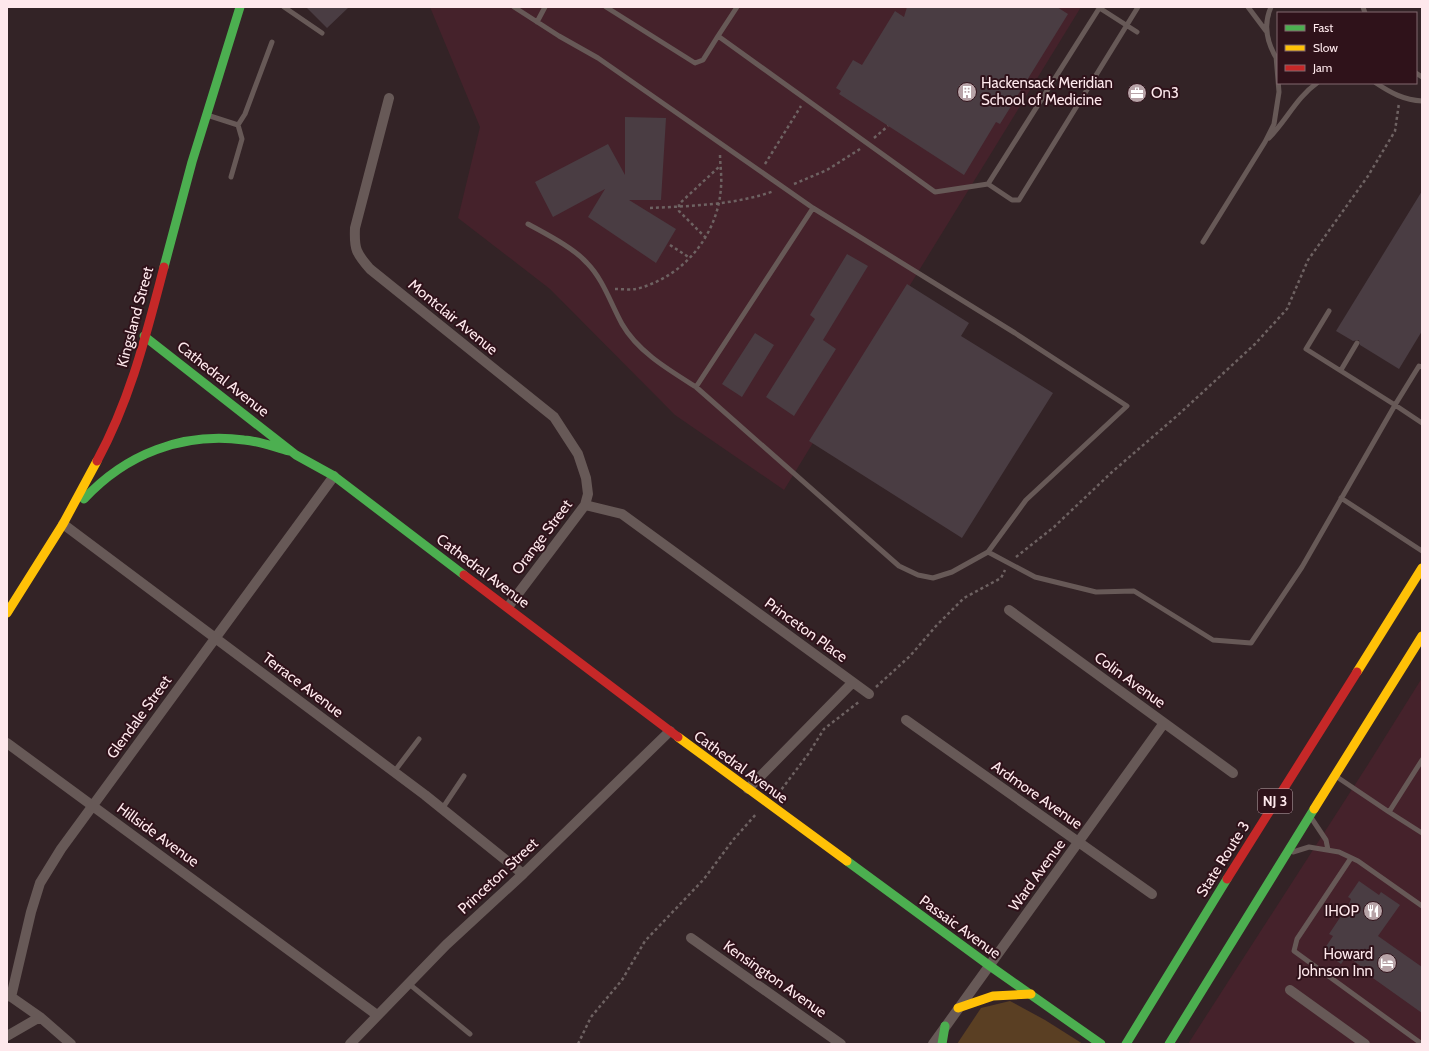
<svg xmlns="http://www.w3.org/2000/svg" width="1429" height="1051" font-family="Cabin,sans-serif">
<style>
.built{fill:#45222b}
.green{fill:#5a3f23}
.building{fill:#4a3d43}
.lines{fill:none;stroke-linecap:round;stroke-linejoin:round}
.path{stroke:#6e6262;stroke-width:2.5;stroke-dasharray:3 3;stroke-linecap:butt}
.lane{stroke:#675957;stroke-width:5}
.street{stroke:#675957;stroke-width:10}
.fast{stroke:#4caf50;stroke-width:9}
.slow{stroke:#ffc107;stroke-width:9}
.jam{stroke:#c62828;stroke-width:9}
.labels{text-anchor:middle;stroke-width:4;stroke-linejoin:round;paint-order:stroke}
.shield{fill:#2f121a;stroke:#c0a8ad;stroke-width:1}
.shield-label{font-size:14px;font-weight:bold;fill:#fee8ec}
.poi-label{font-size:15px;fill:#fee8ec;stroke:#2f121a;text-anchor:start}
.street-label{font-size:15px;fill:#fee8ec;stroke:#2f121a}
</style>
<rect width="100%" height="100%" fill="#332326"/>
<path class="built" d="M 430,7 L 1081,7 L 784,490 L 675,415 L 550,289 L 458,218 L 480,127 Z
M 1422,678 L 1422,1044 L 1188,1044 L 1367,766 Z"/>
<path class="green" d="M 1010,1001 L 1045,1020 L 1083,1044 L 957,1044 L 981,1008 Z"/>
<path class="building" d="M 306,7 L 349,7 L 327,28 Z
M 907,7 L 1057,7 L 1068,14 L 1000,124 L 996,122 L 964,175 L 839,94 L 841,91 L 836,88 L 853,60 L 862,65 L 895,11 L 904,17 Z
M 625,117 L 666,118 L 661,200 L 629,200 L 676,229 L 656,263 L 588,217 L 605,189 L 553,217 L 535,182 L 608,144 L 625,175 Z
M 1422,191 L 1422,331 L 1399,369 L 1360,345 L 1359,340 L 1353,341 L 1336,331 Z
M 847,254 L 868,266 L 823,340 L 836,349 L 794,416 L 766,397 L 815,319 L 810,315 Z
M 907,284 L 969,323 L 961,336 L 1053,393 L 962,538 L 809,441 Z
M 755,333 L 774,345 L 742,397 L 722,384 Z
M 1359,881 L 1379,895 L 1381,892 L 1400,905 L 1378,936 L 1422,967 L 1422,1013 L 1363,971 L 1363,968 L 1347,956 L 1341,964 L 1323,951 L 1333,936 L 1329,934 L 1349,904 L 1351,899 L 1348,897 Z"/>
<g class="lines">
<path class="path" d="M 874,138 L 888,126
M 765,164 L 801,106
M 794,184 L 827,170 L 860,149
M 650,208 C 691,206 735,205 774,191
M 706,238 L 679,211 L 679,204 L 720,166
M 670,245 L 690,258
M 615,289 C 622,289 630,290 636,289 C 684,277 718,235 721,187 C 722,176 720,165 720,153
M 1016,557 L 1054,527 L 1112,472 L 1178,415 L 1255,344 L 1287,309 L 1308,260 L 1368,176 L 1395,131 L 1399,103
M 876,687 L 910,656 L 936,626 L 964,598 L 1001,578 L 1005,570
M 778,794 L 809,753 L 824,729 L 860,701
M 578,1044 L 591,1017 L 622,980 L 645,941 L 704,879 L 733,840 L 757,813"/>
<path class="lane" d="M 284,7 L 322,33
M 514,7 L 559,36 L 598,58 L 813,208 L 1015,333 L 1127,406 L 1026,500 L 988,552 L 952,572 L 933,578 L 918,575 L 899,566 L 696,387
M 606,7 L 695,63 L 703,60 L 718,36 L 935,192 L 988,184 L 1012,200 L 1019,200 L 1138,7
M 1098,7 L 1137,32
M 1248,7 L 1266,31
M 1271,7 C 1263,25 1267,43 1277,59
M 1363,7 L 1365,13
M 537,22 L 545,7
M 718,36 L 737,7
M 1416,73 L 1422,77
M 1376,83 C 1391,93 1404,100 1422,101
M 207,115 L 238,125 L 245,114 L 272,42
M 1269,138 C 1286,121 1297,97 1317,83
M 231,177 L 242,139 L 238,125
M 988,184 L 1100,7
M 528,224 C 546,234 574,248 587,263 C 603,279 611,304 622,324 C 638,352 669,370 696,387 L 813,208
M 1203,242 L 1265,142 L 1274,124 L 1279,92 L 1276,56
M 1329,311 L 1306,349 L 1395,405 L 1419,366 L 1422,367
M 1341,370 L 1357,343
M 1341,498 L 1422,551
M 988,552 L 1035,577 L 1096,592 L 1134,591 L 1213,640 L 1251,643 L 1302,567 L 1395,405 L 1422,423
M 1422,760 L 1389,812 L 1422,833
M 394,772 L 419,739
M 1337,777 L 1389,812
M 442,809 L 464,776
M 1312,819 L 1326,840 L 1328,850
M 1293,852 L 1309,847 L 1339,852 L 1358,861 L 1422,906
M 1351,858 L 1297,939 L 1294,951 L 1422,1044
M 408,983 L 470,1034"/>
<path class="street" d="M 389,98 L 355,228 C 354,249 356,253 370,269 L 554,417 L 578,454 L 586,478 L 588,494 L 585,505 L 508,607
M 585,505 L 622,514 L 869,694
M 63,524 L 425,795 L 523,874
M 1009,610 L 1233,773
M 906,720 L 1152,894
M 7,743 L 377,1015
M 748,789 L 852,683
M 691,938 L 841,1044
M 1290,990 L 1365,1044
M 7,994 L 40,1017 L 71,1044
M 11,997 L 31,912 L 40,883 L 61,849 L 334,476
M 7,1036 L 40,1017
M 350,1044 L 446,945 L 523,874 L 670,731
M 933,1044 L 1164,723"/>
<path class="fast" d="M 164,267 L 192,162 L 240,7
M 144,336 L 296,455 L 334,476 L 464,575
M 84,499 C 126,454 182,432 244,440 C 260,441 274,447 289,451
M 847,861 L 990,966 L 1101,1044
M 942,1044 L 945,1026
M 1126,1044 L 1227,879
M 1169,1044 L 1314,809"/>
<path class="slow" d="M 7,613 L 63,524 L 97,461
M 1357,672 L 1422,568
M 678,737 L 847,861
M 1314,809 L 1422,636
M 958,1008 L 993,996 L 1031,994"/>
<path class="jam" d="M 97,461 C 131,398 146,335 164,267
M 464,575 L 678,737
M 1227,879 L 1357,672"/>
</g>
<defs>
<symbol id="building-disc" viewBox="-11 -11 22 22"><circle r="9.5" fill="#b7a3a7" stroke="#2f121a"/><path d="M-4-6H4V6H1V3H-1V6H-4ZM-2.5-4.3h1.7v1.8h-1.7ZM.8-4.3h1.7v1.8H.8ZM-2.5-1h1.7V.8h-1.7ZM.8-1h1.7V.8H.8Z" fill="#fff"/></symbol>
<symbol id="office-disc" viewBox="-11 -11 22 22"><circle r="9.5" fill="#b7a3a7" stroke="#2f121a"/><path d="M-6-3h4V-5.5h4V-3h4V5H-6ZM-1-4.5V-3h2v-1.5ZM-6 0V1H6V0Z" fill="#fff"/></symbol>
<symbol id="restaurant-disc" viewBox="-11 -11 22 22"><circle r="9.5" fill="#b7a3a7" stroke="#2f121a"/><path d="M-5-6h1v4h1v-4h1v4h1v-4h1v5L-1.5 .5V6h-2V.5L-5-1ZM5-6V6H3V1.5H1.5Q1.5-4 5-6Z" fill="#fff"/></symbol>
<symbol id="hotel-disc" viewBox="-11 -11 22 22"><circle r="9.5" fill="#b7a3a7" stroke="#2f121a"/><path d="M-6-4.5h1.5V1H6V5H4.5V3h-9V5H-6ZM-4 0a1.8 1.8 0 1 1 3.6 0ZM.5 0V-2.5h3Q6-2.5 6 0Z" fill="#fff"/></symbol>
</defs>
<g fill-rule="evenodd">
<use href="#building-disc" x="956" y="81" width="22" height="22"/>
<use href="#office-disc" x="1126" y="82" width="22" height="22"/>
<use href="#restaurant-disc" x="1362" y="900" width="22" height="22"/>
<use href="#hotel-disc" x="1376" y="952" width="22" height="22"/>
</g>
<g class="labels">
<rect class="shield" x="1258" y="789" width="34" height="24" rx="3"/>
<g class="shield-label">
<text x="1275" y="806">NJ 3</text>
</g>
<g class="poi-label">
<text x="981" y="88">Hackensack Meridian<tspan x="981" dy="17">School of Medicine</tspan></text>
<text x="1151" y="98">On3</text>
<text x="1359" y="916" text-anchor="end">IHOP</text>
<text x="1373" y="959" text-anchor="end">Howard<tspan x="1373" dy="17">Johnson Inn</tspan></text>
</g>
<g class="street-label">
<text transform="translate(135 317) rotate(-75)" y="5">Kingsland Street</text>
<text transform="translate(453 317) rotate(39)" y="5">Montclair Avenue</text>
<text transform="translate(223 379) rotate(38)" y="5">Cathedral Avenue</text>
<text transform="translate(542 537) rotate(-53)" y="5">Orange Street</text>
<text transform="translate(483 571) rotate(37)" y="5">Cathedral Avenue</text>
<text transform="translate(806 630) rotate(36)" y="5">Princeton Place</text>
<text transform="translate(1130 680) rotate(36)" y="5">Colin Avenue</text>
<text transform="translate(303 685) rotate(37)" y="5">Terrace Avenue</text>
<text transform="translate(139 717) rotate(-54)" y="5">Glendale Street</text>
<text transform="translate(741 767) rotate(36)" y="5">Cathedral Avenue</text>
<text transform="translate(1037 795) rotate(35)" y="5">Ardmore Avenue</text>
<text transform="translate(158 835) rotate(36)" y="5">Hillside Avenue</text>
<text transform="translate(1223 859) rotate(-58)" y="5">State Route 3</text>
<text transform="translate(1037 875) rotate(-54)" y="5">Ward Avenue</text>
<text transform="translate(498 876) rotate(-43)" y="5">Princeton Street</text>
<text transform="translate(960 927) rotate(36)" y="5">Passaic Avenue</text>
<text transform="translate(775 979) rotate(35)" y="5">Kensington Avenue</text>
</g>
</g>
<rect width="1429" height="1051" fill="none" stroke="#fee8ec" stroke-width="16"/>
<rect x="1277" y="12" width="140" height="72" fill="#2f121a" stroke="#82686e"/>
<rect x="1285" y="25" width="20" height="6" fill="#4caf50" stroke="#82686e"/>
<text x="1313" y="32" font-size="12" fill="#fee8ec">Fast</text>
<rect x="1285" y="45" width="20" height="6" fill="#ffc107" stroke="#82686e"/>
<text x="1313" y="52" font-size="12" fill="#fee8ec">Slow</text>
<rect x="1285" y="65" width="20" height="6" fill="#c62828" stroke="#82686e"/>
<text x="1313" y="72" font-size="12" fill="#fee8ec">Jam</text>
</svg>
